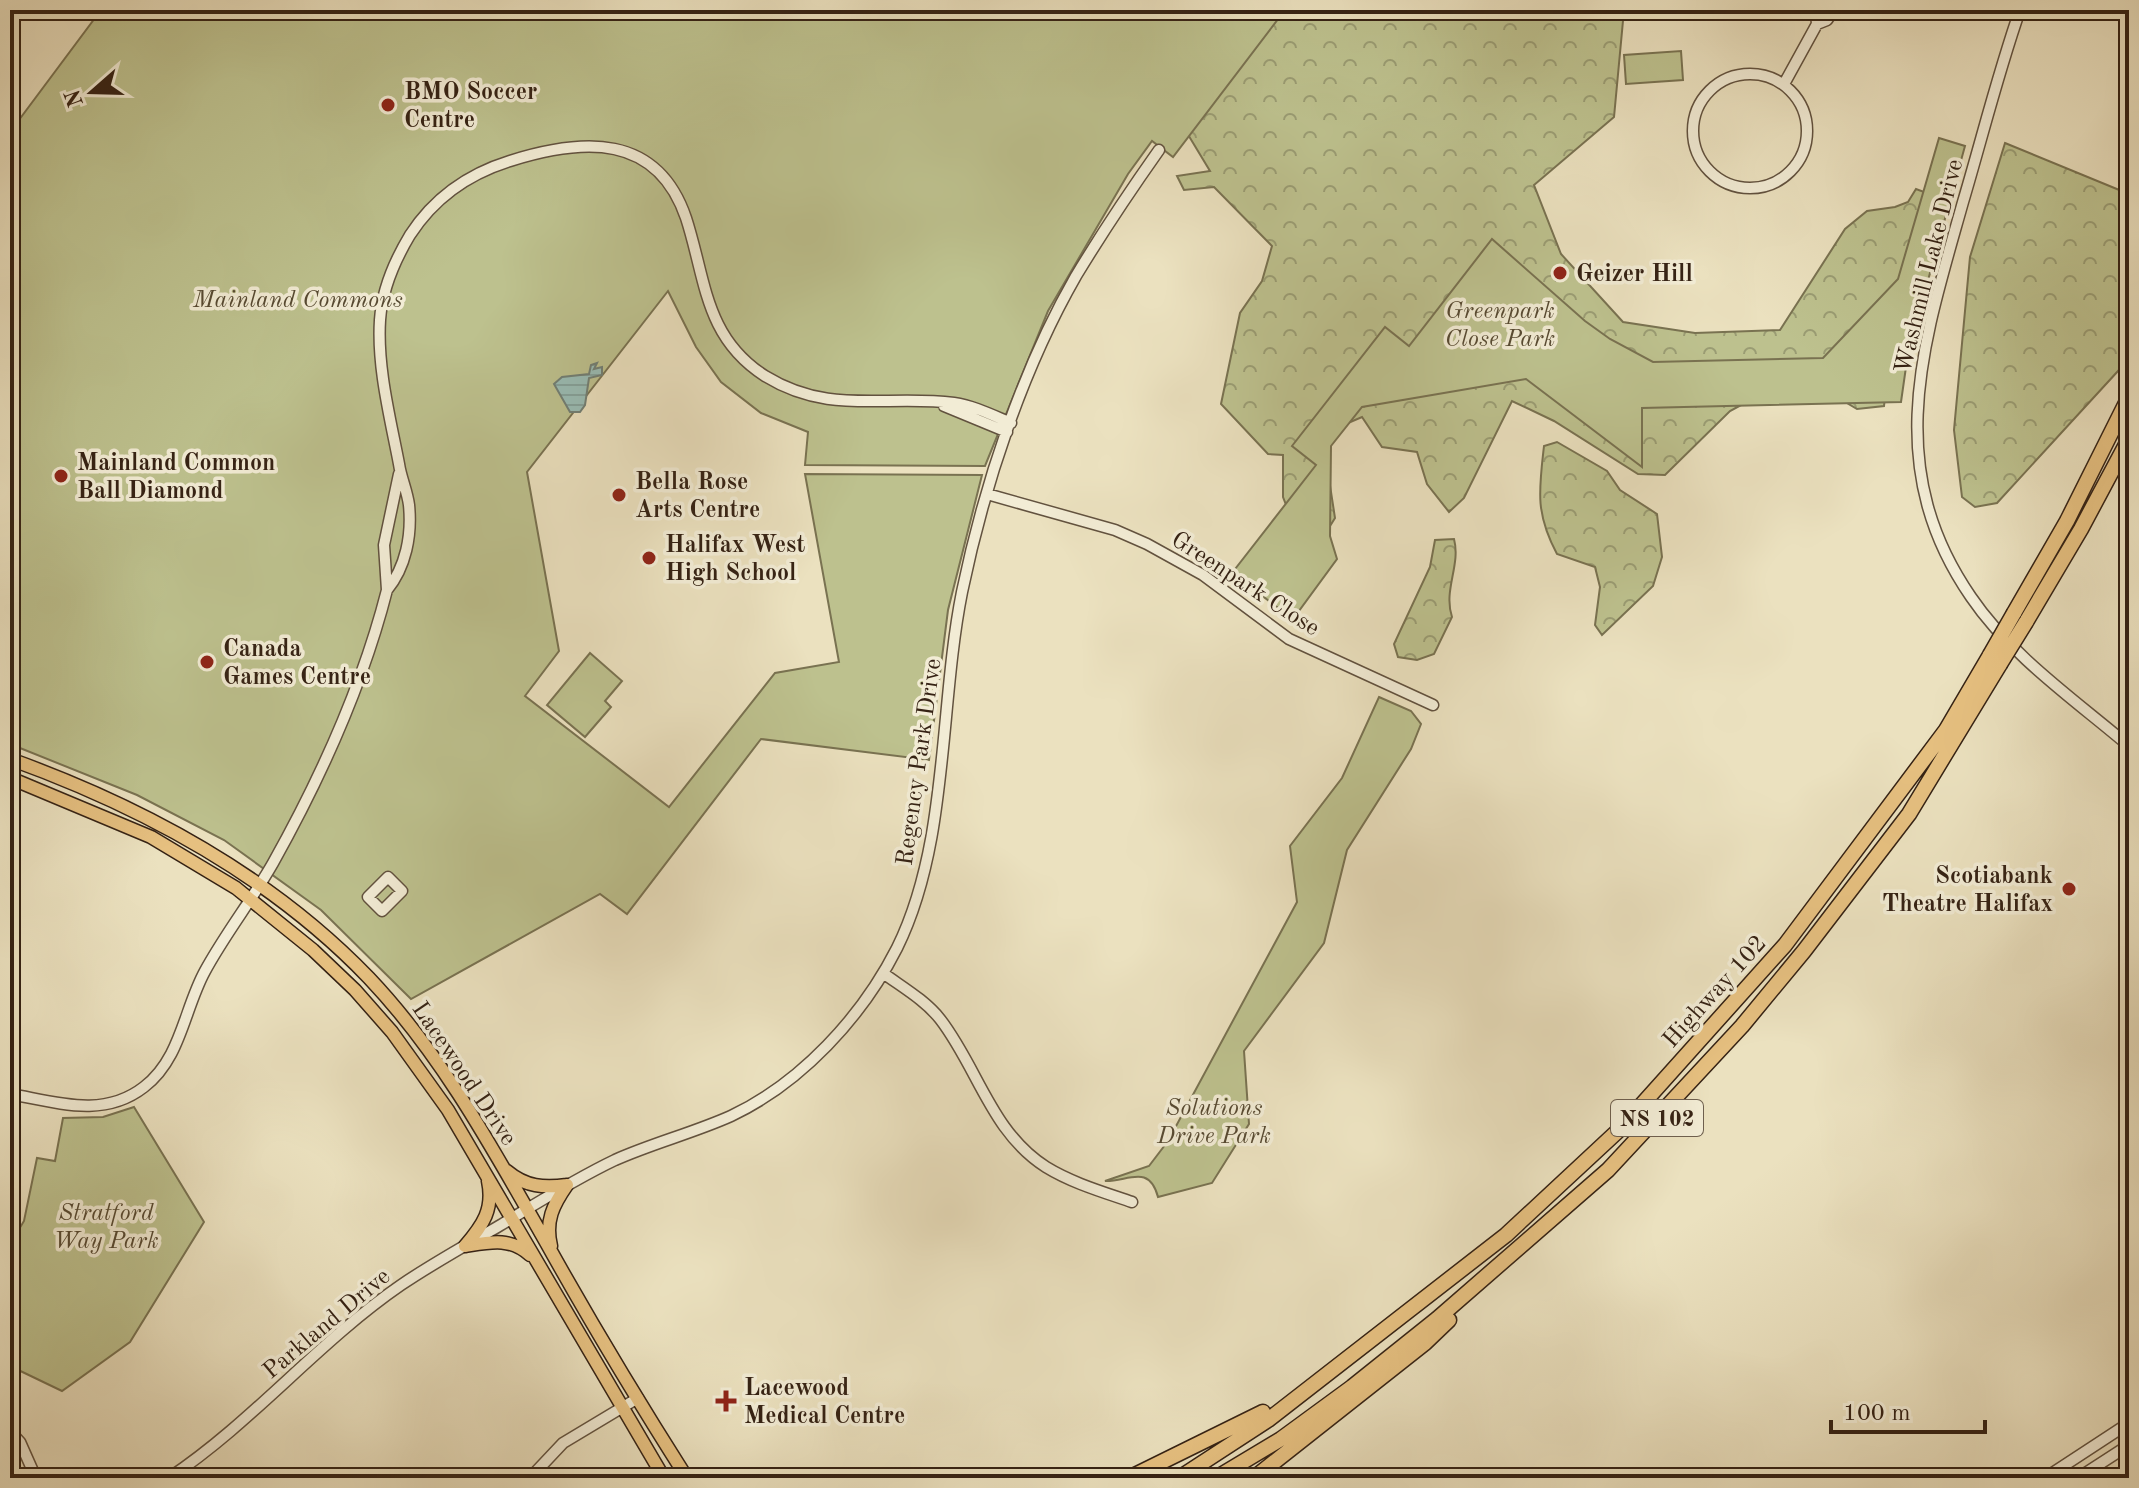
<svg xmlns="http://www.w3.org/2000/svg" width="2139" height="1488" font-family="'Old Standard TT',serif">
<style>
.forest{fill:url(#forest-crowns);stroke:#797251;stroke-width:2}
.green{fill:#bdc18e;stroke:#797251;stroke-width:2}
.water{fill:url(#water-rules);stroke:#717f75;stroke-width:2}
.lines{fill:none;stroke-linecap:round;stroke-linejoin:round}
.minor-casing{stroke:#62523f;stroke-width:13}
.major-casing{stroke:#352214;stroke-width:15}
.highway-casing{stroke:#352214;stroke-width:17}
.minor{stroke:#f2ecd5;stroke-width:10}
.major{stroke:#e6c080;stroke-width:12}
.highway{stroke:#e6c080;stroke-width:14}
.highway-bridge-casing{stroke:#352214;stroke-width:17;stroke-linecap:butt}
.highway-bridge{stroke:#e6c080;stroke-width:14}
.poi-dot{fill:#8f2418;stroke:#f2ecd5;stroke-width:3}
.labels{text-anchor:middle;stroke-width:7;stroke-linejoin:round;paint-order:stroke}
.shield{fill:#f2ecd5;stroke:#6e5f4e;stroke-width:2}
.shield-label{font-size:22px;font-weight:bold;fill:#352214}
.poi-label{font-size:24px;font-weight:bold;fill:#352214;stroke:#f2ecd5;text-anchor:start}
.street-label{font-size:24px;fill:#352214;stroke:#f2ecd5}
.park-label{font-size:24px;font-style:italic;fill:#574a32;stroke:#f2ecd5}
</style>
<defs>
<pattern id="forest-crowns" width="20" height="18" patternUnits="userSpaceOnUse" patternTransform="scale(2)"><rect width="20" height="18" fill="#bdc18e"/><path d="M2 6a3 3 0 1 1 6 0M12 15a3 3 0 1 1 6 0" fill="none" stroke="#9a9c73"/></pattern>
<pattern id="water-rules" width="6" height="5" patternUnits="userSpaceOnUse" patternTransform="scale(2)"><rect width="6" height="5" fill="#99bdb6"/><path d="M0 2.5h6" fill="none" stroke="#84a29c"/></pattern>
</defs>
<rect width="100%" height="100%" fill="#ebe1bf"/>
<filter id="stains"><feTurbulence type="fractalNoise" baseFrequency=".0025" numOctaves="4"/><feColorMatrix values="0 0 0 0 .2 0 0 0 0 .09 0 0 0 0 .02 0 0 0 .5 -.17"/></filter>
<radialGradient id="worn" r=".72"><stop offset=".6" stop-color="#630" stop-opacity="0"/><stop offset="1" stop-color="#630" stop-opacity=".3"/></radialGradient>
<path class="forest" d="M 914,10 L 1624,10 L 1614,117 L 1534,185 L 1561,254 L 1623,322 L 1695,333 L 1780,330 L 1845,229 L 1867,211 L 1895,207 L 1908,202 L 1916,189 L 1935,196 L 1893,325 L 1884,406 L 1857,409 L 1830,393 L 1754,398 L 1730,411 L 1665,475 L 1638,474 L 1554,421 L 1512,401 L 1464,498 L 1449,512 L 1427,484 L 1417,452 L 1382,447 L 1362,417 L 1327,432 L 1329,479 L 1335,518 L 1325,534 L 1292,520 L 1283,497 L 1283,455 L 1268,454 L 1221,404 L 1240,313 L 1262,281 L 1272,246 L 1214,187 L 1184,190 L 1177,176 L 1210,171 L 1178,118 Z
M 2005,143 L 2129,194 L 2129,359 L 1997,503 L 1975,507 L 1962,497 L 1954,430 L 1970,257 Z
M 1557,442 L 1607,471 L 1620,490 L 1657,514 L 1662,557 L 1653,586 L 1602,635 L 1595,625 L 1600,587 L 1595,567 L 1557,554 C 1535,513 1539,490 1544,446 Z
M 1454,539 C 1461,565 1443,590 1452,617 L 1434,654 L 1417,660 L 1398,657 L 1394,644 L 1430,567 L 1435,540 Z"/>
<path class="green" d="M 101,10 L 1285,10 L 1173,157 L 1152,141 L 1128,174 L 1048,311 L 985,466 L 805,465 L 808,432 L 761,413 L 721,382 L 696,347 L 668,291 L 527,472 L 559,651 L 525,696 L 669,807 L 775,673 L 839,662 L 805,474 L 982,475 L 948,610 L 929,760 L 761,739 L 627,914 L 600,894 L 411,999 L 321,910 L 224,840 L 137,795 L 10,744 L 10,132 Z
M 1681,51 L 1683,80 L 1626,84 L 1624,55 Z
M 1939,138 L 1965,146 L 1908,353 L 1901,402 L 1642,408 L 1642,467 L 1526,379 L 1362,407 L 1331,446 L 1330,536 L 1337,559 L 1293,619 L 1232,573 L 1316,465 L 1292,446 L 1385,327 L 1409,346 L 1492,239 L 1585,321 L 1610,339 L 1653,362 L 1823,358 L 1898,279 Z
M 590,653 L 622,681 L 605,701 L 611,707 L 585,737 L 547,705 Z
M 1379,697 L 1411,711 L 1421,724 L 1411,749 L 1347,850 L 1324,943 L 1244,1051 L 1249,1124 L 1212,1183 L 1158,1197 C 1149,1163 1127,1182 1105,1181 L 1149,1166 L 1168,1141 L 1297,902 L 1290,846 L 1342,778 Z
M 134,1107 L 204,1222 L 130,1342 L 62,1391 L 10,1366 L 10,1244 L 24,1221 L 37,1158 L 55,1161 L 63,1118 L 103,1117 Z"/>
<path class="water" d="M 597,363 L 594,369 L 602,367 L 602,375 L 589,378 L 585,405 L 580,412 L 570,412 L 554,384 L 562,377 L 589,374 L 591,365 Z"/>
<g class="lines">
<defs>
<path id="minor" d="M 2020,10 C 1998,73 1982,138 1963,202 C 1924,341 1880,465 1971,597 C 2011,656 2075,700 2129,746
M 1817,24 L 1827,20 L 1834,10
M1693 131a57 57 0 1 1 114 0a57 57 0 1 1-114 0Z
M 1784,84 L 1817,24 L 1816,13 L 1818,10
M 944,406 L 1007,432
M 987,494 L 1115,530 L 1147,544 L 1203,575 L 1289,639 L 1433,705
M 387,590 L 384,545 L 399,474
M 388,877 L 402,891 L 382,911 L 368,897 Z
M 883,973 C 902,987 925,1000 940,1019 C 978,1068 991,1132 1046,1167 C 1072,1183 1103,1192 1132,1202
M 10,1094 C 56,1102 103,1119 144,1087 C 181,1059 184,1009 205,971 C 225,934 252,900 273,863 C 320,779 363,684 387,590 C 406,567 412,535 409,505 C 407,490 401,478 399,464 C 390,417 377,367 380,320 C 382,290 395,260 410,235 C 434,198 468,174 510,161 C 583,138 657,133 686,218 C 706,279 704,337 765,376 C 830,416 885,394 954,403 C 974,406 992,415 1011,423
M 10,1431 L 20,1442 L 36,1478
M 169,1478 C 253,1422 318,1342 401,1285 C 432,1264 466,1245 499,1226 C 537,1203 575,1179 615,1160 C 653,1143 693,1133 731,1116 C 801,1083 862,1017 897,948 C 949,843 939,707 962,592 C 984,486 1022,370 1076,276 C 1102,233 1130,191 1159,150
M 530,1478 L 563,1443 L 638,1398
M 2045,1478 L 2129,1423
M 2078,1478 L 2129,1445"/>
<path id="major" d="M 10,759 C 143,807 270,875 369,978 C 443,1056 494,1151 547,1244 C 591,1323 638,1401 687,1478
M 10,778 L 151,837 L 236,888 L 313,950 L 355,990 L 392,1032 L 448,1110 L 664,1478
M 507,1171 C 526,1187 544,1188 567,1185
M 465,1246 C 483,1225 494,1209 488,1181
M 465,1246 C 490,1242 510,1237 530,1255
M 551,1246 C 545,1221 553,1205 567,1185"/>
<path id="highway" d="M 2014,613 L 2067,521 L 2129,397
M 2026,622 L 2081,529 L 2129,439
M 1129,1478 L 1263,1412
M 1179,1478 L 1268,1420 L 1506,1235 L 1620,1129 L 1785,945 L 1946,730 L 1990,655
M 1216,1478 L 1281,1439 L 1352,1387 L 1437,1319 L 1608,1170 L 1742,1026 L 1804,951 L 1909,814 L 2000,664
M 1254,1478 L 1425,1343 L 1449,1320"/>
</defs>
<use href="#minor" class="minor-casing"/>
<use href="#major" class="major-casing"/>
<use href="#highway" class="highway-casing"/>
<use href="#minor" class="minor"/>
<use href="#major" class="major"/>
<use href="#highway" class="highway"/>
<defs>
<path id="highway-bridge" d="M 1990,655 L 2014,613
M 2000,664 L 2026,622"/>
</defs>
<use href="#highway-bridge" class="highway-bridge-casing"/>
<use href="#highway-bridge" class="highway-bridge"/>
</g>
<g class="poi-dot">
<circle cx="388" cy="105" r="8"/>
<circle cx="1560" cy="273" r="8"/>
<circle cx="61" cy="476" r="8"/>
<circle cx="619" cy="495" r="8"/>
<circle cx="649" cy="558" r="8"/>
<circle cx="207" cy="662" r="8"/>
<circle cx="2069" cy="889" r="8"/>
<path d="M722 1389h8v8h8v8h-8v8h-8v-8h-8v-8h8z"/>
</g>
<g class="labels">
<rect class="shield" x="1611" y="1100" width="92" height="36" rx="6"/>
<g class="shield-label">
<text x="1657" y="1126">NS 102</text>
</g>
<g class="poi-label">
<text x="404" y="99">BMO Soccer<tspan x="404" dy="28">Centre</tspan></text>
<text x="1576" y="281">Geizer Hill</text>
<text x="77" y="470">Mainland Common<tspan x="77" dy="28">Ball Diamond</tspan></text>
<text x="635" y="489">Bella Rose<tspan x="635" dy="28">Arts Centre</tspan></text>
<text x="665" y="552">Halifax West<tspan x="665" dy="28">High School</tspan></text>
<text x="223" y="656">Canada<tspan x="223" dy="28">Games Centre</tspan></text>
<text x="2053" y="883" text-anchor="end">Scotiabank<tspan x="2053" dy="28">Theatre Halifax</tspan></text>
<text x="744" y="1395">Lacewood<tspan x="744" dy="28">Medical Centre</tspan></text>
</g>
<g class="street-label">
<text transform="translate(1928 266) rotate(-76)" y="8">Washmill Lake Drive</text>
<text transform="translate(1246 583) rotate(33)" y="8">Greenpark Close</text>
<text transform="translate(918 762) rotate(-82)" y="8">Regency Park Drive</text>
<text transform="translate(1714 991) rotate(-48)" y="8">Highway 102</text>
<text transform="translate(465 1073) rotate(56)" y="8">Lacewood Drive</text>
<text transform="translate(326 1323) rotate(-40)" y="8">Parkland Drive</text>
</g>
<g class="park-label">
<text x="298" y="307">Mainland Commons</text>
<text x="1500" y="318">Greenpark<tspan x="1500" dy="28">Close Park</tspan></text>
<text x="1214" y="1115">Solutions<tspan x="1214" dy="28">Drive Park</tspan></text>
<text x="106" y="1220">Stratford<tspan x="106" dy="28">Way Park</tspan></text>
</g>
</g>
<rect width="2139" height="1488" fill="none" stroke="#ebe1bf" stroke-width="40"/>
<rect x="12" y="12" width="2115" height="1464" fill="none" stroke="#352214" stroke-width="4"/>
<rect x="20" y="20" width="2099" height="1448" fill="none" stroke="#352214" stroke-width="2"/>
<g transform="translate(92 92) rotate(250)" stroke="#f2ecd5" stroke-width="6" paint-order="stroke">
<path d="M0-6L14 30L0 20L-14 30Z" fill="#352214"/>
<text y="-12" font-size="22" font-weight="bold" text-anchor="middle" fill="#352214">N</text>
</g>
<path d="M1831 1420v12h154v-12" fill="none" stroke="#352214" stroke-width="4"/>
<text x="1843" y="1420" font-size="24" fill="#352214" stroke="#f2ecd5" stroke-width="6" paint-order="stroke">100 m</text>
<rect width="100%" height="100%" filter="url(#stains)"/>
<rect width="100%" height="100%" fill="url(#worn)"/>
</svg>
